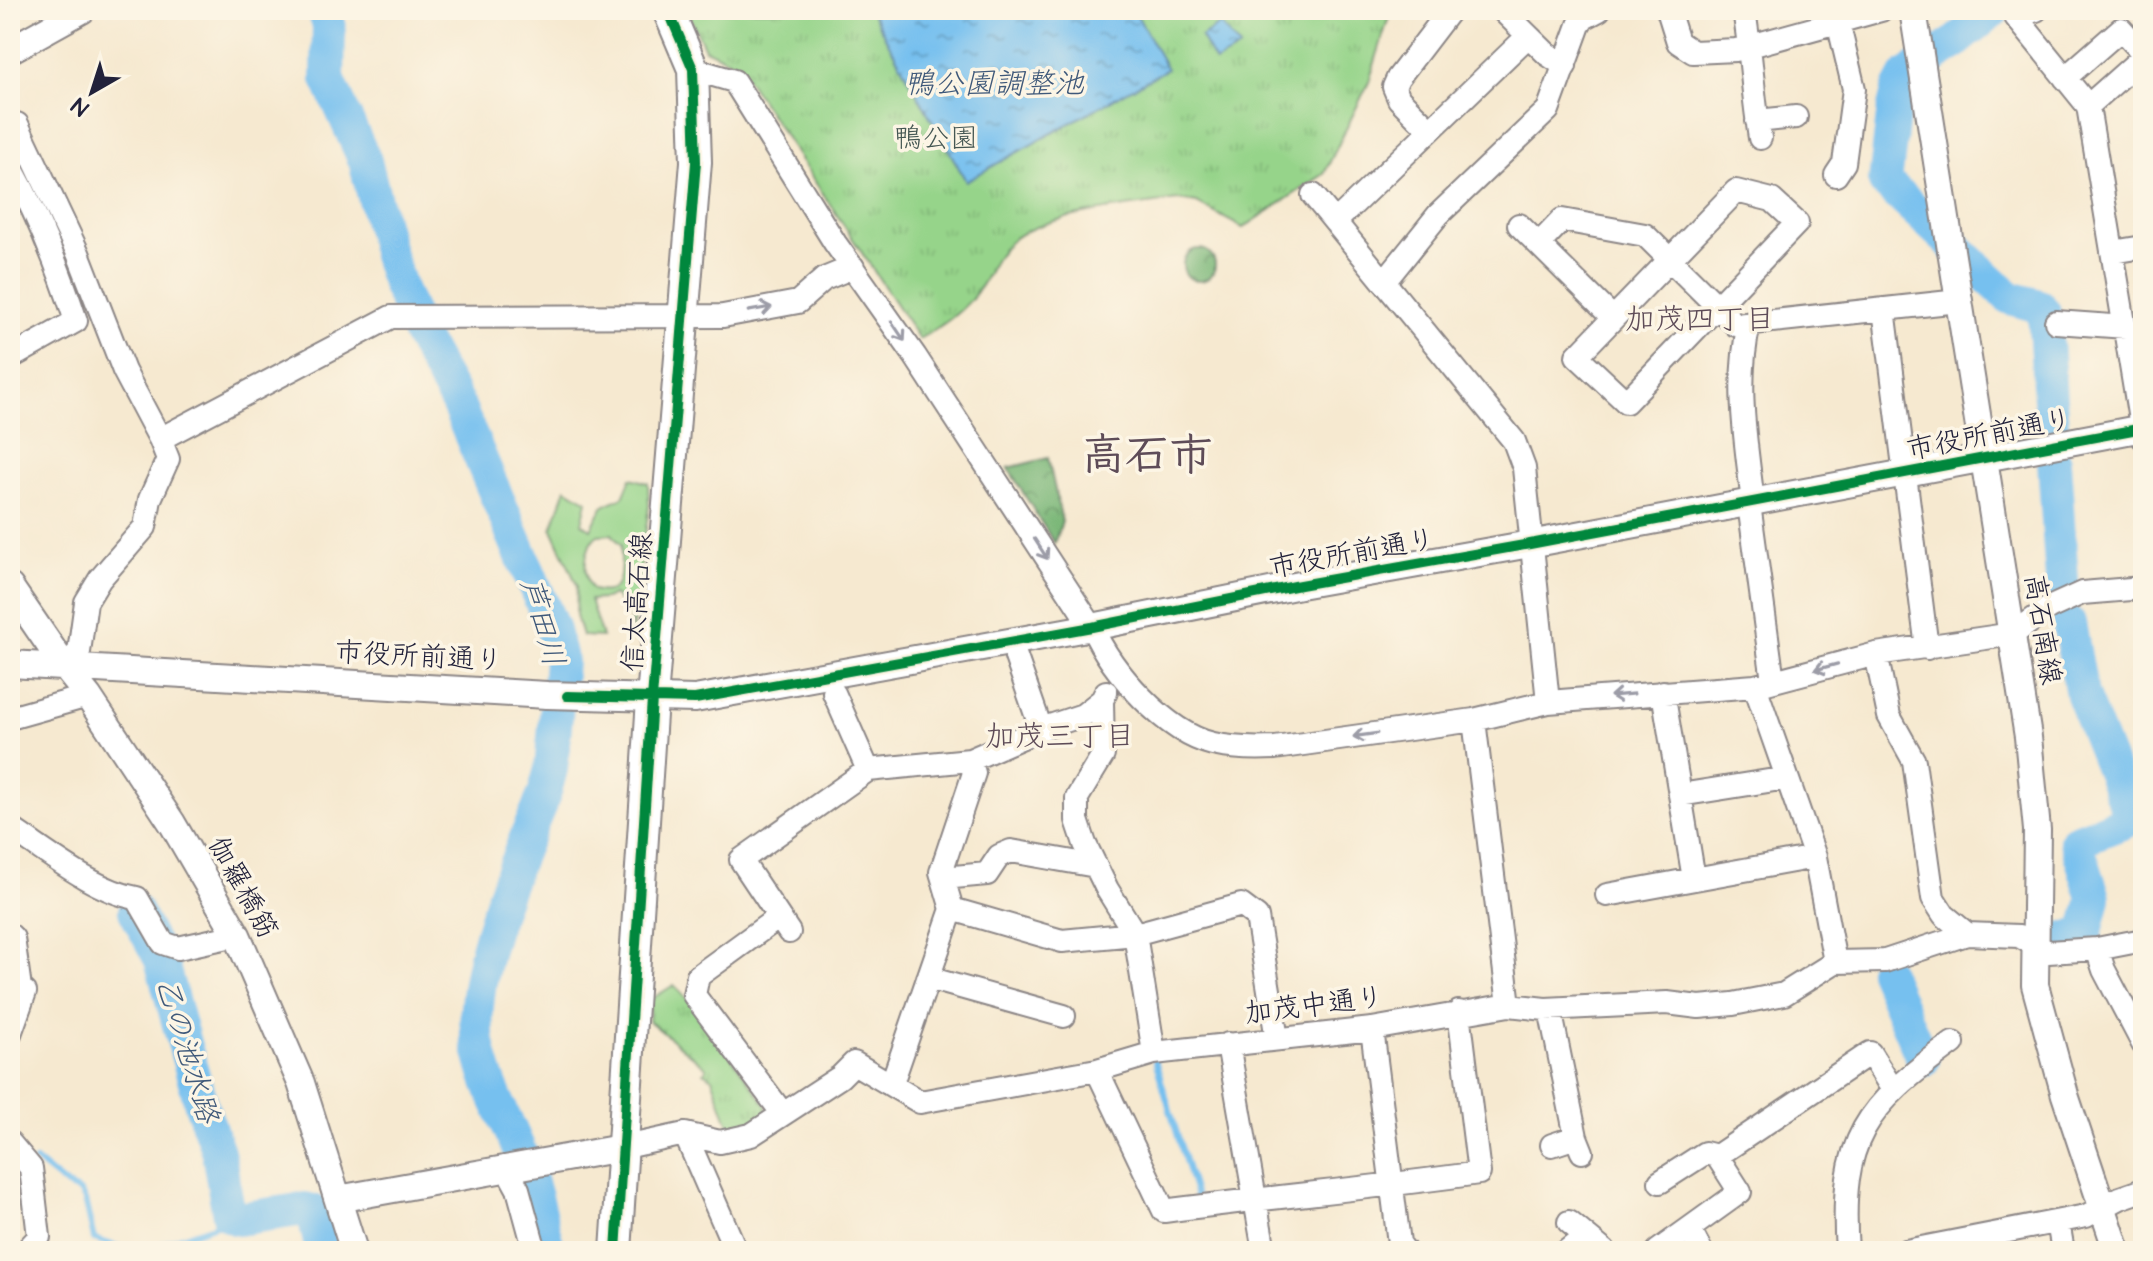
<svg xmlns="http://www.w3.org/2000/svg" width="2153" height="1261" font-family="'Architects Daughter','Klee One',sans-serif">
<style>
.green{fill:#96d48a;stroke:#5c7b62;stroke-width:2;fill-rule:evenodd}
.forest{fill:url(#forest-crowns);stroke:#4d6c58;stroke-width:2}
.park{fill:url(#park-tufts);stroke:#5c7b62;stroke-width:2}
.water{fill:url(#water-ripples);stroke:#4c7195;stroke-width:2}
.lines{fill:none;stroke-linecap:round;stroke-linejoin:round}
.stream{stroke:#76c0ef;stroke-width:6}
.river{stroke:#76c0ef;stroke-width:34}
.minor-casing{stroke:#8c8686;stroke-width:26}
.tertiary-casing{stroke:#8c8686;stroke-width:30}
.secondary-casing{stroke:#8c8686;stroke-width:34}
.minor{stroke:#fff;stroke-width:22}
.tertiary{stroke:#fff;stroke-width:26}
.secondary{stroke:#fff;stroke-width:30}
.cycleway-casing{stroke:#fcf5e5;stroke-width:15}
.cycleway{stroke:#00873e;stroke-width:10}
.oneway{stroke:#9c9ca7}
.labels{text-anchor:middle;stroke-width:7;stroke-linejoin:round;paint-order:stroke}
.park-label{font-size:28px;fill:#455753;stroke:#fcf5e5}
.street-label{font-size:28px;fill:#22223b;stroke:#fcf5e5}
.water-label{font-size:30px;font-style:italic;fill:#3f597a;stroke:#fcf5e5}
.neighbourhood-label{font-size:30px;fill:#5e4c58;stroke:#fcf5e5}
.town-label{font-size:44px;font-weight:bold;fill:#5e4c58;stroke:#fcf5e5}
</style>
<defs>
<pattern id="forest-crowns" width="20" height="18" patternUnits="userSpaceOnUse" patternTransform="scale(2)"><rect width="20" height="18" fill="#78b676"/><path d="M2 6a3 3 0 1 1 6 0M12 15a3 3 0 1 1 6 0" fill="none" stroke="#629462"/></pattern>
<pattern id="park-tufts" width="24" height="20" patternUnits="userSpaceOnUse" patternTransform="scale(2)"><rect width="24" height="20" fill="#96d48a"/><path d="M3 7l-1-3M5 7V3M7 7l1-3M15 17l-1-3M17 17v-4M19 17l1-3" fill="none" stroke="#81b678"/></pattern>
<pattern id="water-ripples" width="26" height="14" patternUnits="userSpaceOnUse" patternTransform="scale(2)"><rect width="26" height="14" fill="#76c0ef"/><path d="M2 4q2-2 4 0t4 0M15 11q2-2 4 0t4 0" fill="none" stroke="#609cc3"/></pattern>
</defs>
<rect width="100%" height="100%" fill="#fcf5e5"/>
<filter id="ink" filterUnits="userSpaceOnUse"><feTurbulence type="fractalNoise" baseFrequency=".0125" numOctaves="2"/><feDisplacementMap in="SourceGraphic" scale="16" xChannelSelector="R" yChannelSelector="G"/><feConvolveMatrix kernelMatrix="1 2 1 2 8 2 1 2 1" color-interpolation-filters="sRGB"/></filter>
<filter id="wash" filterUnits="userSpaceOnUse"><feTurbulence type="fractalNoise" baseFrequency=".006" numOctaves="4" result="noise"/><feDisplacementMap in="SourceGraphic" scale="32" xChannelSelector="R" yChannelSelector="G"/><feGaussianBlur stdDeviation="1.8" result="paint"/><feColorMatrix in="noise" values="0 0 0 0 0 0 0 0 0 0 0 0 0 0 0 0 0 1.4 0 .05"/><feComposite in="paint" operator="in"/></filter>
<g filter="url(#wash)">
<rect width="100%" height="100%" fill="#f6e9d0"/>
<path class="green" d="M 631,478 L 648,483 L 649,506 L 632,633 L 630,616 L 614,595 L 605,599 L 590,600 L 602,637 L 582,636 L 576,616 L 577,585 L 552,529 L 566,488 L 587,501 L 582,523 L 591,529 L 603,506 L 623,497 ZM 598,535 L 612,534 L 621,545 C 620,567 627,599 593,590 C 581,579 584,544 598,535 Z"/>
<path class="forest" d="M1183 265a16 16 0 1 1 32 0a16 16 0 1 1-32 0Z
M 1048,458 L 1062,522 L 1054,543 L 1008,468 Z"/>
<path class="park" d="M 687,10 L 1391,10 L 1369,82 L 1324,174 L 1243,228 L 1197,203 L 1178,200 C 1137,206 1041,214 1011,241 C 995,254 991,271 980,287 C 966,310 942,326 919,339 L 737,64 L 705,49 Z
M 674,985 L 694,1006 L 767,1106 L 765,1120 L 731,1131 L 712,1078 L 704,1072 L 707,1068 L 649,1021 L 651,999 Z"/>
<path class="water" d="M 870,10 L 1134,10 L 1167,69 L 966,181 Z
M 1220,24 L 1240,48 L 1215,62 L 1201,37 Z
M 533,1171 L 555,1251 L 541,1251 L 518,1173 Z"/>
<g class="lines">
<path class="stream" d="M 1155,1060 L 1196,1197
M 36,1161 L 67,1186 L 80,1192 L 85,1200 L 94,1239 L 123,1248 L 155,1246 L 222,1223 L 229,1215"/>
<path class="river" d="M 323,10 L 329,24 L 328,79 L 365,161 L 389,255 L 399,286 L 420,336 L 457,403 L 552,627 L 561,662 L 551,769 L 544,795 C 516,860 467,973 478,1042 C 486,1088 511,1125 526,1168 C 536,1195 541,1224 549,1251
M 1994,10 L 1953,44 L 1906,76 L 1898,91 L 1894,107 L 1885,182 L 2010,298 L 2039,306 L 2044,312 L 2052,428
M 2054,462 L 2063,595
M 135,911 L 161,960 L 201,1104 L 218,1152 L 229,1215 L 238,1219 L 305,1209 L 313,1211 L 322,1251
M 2048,940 L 2085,936 L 2094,898 L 2076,841 L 2127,821 L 2130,816 L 2082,695 L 2069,623
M 1885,971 L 1923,1060"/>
</g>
</g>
<g filter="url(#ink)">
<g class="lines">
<defs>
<path id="minor" d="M 1502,10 L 1547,54 L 1565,66
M 1668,10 L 1678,42 L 1693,52 L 1736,50 L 1881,10
M 1744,10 C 1751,53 1753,95 1760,138
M 2036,10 L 2016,17 L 2088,106 L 2143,438
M 693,69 L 734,81 L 835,243 L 915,356 L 1092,627 C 1111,671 1166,733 1213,744 C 1234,749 1254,749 1275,748 L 1474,720 L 1548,702 L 1755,686 L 1876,654 L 2013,634 L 2049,608 L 2082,593 L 2143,588
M 2065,78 L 2121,29 L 2143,53
M 2088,106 L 2143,57
M 1757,121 L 1796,117
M 10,129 L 17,124 L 78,253 L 124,371 L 160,439 L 168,459 L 150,499 L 145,527 L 100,579 L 86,602 L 79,652 L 64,666
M 1430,130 L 1399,99 L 1394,87 L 1398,78 L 1450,10
M 10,165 C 38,215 58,266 76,321 L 10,358
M 1836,175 L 1844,163 L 1854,89 L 1838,22
M 1736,191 L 1772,200 L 1797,223 L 1626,402 L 1577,356 Z
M 1313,195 L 1514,441 L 1524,468 L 1548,702
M 1335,222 L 1528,36
M 1519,225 L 1613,318
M 1539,244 L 1562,220 L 1645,235 L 1736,325 L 1959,301
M 2113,252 L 2143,247
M 1384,282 L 1438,215 L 1548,110 L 1579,25 L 1584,18 L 1599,10
M 1884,309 L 1927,648
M 2056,322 L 2126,327
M 1749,324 C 1735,385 1746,441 1753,503
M 160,439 L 391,317 L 723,316 L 798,302 L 824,279 L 853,267
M 1749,504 L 1773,681
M 1876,654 L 1889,716 L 1914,761 L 1933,898 L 1944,915 L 1967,934
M 1016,657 L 1041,729
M 1755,686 L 1815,857 L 1835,962
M 1106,692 L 1102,700 L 1103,755 L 1077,798 L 1077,820 L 1085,844 L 1107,889 L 1135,934 L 1154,1053
M 1663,692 L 1694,879
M 834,693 L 868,770
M 10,718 L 88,696
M 1474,720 L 1509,1005
M 1680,795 L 1787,778
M 10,828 C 47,852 94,891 137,898 L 163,943 L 178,948 L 237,935
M 943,878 L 987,874 L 999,856 L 1011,851 L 1096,866
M 1607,895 L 1815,857
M 952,909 L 1062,941 L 1135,934 L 1241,905 L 1257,917 L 1277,1039
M 779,917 L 698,976 L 694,995 L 783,1114
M 789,932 L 741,860 L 868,770 L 970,760 L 1041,729 L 1083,715 L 1102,700
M 10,935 L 13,938 L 20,988 L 25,992 L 10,1034
M 2097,949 L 2104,970 L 2143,1044
M 928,978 L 1064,1016
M 1550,1009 L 1576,1137
M 1372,1029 L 1399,1243 L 1405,1251
M 1228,1044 L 1264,1251
M 1097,1070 L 1164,1211 C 1269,1197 1374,1188 1479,1173 L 1459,1012
M 892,1083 L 952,909 L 941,872 L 974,773 L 970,760
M 685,1134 L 736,1251
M 10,1143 L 31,1168 L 39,1237 L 26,1251
M 1552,1145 L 1576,1137 L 1582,1152
M 621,1148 L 685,1134 L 720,1142 L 751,1135 L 840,1077 L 854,1063 L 920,1102 L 1097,1070 L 1154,1053 L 1372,1029 L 1509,1005 L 1545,1009 L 1667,1003 L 1699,1007 L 1733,1004 L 1784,994 L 1835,962 L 1885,961 L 1967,934 L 2019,936 L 2048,952 L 2097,949 L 2143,940
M 506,1167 L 518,1189 L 535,1251
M 1660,1182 L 1705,1153 L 1717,1156
M 1569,1222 L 1604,1251
M 2058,1222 L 2063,1251
M 1689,1229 L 1701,1251
M 1567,1251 L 1586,1236
M 1658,1251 L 1740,1192 L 1717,1156 L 1870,1053 L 1893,1090
M 1847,1251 C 1839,1138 1865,1107 1953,1043
M 1906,1251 L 2086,1216 L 2120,1198 L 2143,1190"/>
<path id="tertiary" d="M 1913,10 L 2028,737 L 2037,830 L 2035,985 L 2065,1095 L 2117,1251
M 10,50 L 82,10
M 10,587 L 64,666 L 88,696 L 172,823 L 237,935 L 301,1083 L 354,1251
M 10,664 L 547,695 L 695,699 L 1092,627 L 1300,585 L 1530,544 L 2143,428
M 338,1199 L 621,1148"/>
<path id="secondary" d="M 616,1251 L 652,699 L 696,162 L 693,69 L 668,10"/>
</defs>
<use href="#minor" class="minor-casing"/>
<use href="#tertiary" class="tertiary-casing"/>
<use href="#secondary" class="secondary-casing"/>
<use href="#minor" class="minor"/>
<use href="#tertiary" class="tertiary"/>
<use href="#secondary" class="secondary"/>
<defs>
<path id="cycleway" d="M 567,696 L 695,699 L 1092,627 L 1300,585 L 1530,544 L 2143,428
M 616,1251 L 652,699 L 696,162 L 693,69 L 668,10"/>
</defs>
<use href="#cycleway" class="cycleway-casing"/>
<use href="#cycleway" class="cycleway"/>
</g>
<defs><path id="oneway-shaft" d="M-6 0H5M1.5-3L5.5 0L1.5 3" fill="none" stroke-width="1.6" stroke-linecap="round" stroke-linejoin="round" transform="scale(2)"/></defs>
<g class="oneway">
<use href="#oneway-shaft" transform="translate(760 309) rotate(-10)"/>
<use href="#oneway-shaft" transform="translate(898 331) rotate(56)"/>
<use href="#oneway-shaft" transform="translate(1041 549) rotate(57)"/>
<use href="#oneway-shaft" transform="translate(1826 667) rotate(165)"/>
<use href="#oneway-shaft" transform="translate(1622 695) rotate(175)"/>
<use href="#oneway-shaft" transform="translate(1365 735) rotate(172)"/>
</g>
</g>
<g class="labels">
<g class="park-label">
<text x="936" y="147">鴨公園</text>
</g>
<g class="street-label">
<text transform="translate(1989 433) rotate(-11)" y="10">市役所前通り</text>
<text transform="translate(1352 552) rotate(-10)" y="10">市役所前通り</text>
<text transform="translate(636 602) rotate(-86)" y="10">信太高石線</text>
<text transform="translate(2044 629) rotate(81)" y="10">高石南線</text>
<text transform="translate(419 655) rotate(3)" y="10">市役所前通り</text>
<text transform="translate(244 887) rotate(61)" y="10">伽羅橋筋</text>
<text transform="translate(1314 1004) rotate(-7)" y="10">加茂中通り</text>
</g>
<g class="water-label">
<text x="994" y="93">鴨公園調整池</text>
<text transform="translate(543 622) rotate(74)" y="10">芦田川</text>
<text transform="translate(188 1050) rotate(73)" y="10">乙の池水路</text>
</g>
<g class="neighbourhood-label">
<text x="1700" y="329">加茂四丁目</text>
<text x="1060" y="746">加茂三丁目</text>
</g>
<g class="town-label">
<text x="1147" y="469">高石市</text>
</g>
</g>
<rect width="2153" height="1261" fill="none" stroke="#fcf5e5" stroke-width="40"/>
<g transform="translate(92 92) rotate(219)" stroke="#fcf5e5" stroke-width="6" paint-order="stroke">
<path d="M0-6L14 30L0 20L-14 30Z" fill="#22223b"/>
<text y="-12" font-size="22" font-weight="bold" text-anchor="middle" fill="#22223b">N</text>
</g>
</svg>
